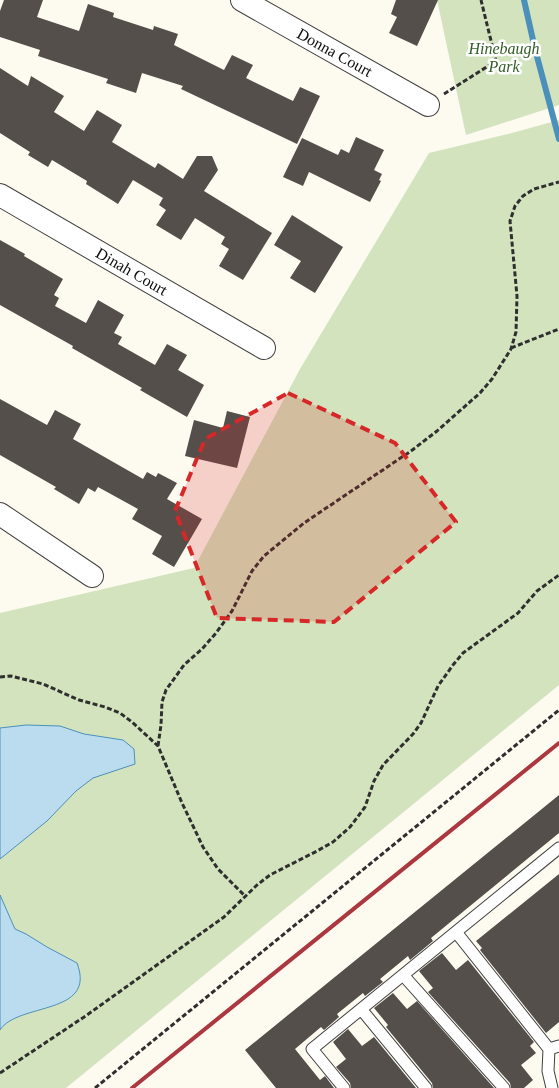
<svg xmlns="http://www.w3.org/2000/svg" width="559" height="1088" font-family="Georgia,serif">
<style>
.green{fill:#d2e3bd}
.water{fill:#bbdcee;stroke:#4b90bb}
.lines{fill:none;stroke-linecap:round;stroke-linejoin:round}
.stream{stroke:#4b90bb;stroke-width:6}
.building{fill:#544f4b}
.service-casing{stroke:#404040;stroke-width:13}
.minor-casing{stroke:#404040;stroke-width:24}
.path{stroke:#2f2f2f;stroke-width:3;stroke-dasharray:5 2.5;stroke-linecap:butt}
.service{stroke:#fff;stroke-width:11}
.minor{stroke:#fff;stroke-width:22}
.rail{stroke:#ab373f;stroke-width:4}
.marked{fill:#d62828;fill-opacity:0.2;stroke:#d62828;stroke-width:4;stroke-dasharray:10 6;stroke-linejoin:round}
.labels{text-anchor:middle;stroke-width:5;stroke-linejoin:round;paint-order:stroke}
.park-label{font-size:16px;font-style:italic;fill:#325c26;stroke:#fff}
.street-label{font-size:16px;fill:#0d0d0d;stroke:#fff}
</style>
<rect width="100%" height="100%" fill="#fdfaf0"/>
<path class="green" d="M 437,0 L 559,0 L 559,105 L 466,135 Z
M 559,120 L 559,685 L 66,1088 L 0,1088 L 0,613 L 194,568 L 300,369 L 429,153 L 512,133 Z"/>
<path class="water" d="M 26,725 L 60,726 L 84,734 L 123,740 L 134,749 L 135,764 L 93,778 L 76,791 L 47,821 L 0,859 L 0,728 Z
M 0,895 L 15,929 L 26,934 L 47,947 L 77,963 C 97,1016 18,1002 0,1030 Z"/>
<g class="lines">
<path class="stream" d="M 524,0 L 535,49 L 559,139"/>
</g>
<path class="building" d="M 4,0 L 43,0 L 37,17 L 79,31 L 88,4 L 114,13 L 113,17 L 153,30 L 154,26 L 178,34 L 174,45 L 224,70 L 232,55 L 253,65 L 246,78 L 293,101 L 300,87 L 320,96 L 297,144 L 181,89 L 183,86 L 142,73 L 136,93 L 106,83 L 108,79 L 38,56 L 40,50 L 0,37 L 0,11 Z
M 396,0 L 438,0 L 417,46 L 389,33 L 397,17 L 391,14 Z
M 0,68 L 28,86 L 31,76 L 64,96 L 54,112 L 84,131 L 97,110 L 122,125 L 112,142 L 155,168 L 158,163 L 183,179 L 197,156 L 212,156 L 218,170 L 204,191 L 272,233 L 243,280 L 219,266 L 229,249 L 221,244 L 225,237 L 195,218 L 181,240 L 156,225 L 166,210 L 159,205 L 163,198 L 133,180 L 118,204 L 86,184 L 87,181 L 52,160 L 48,167 L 28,155 L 30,152 L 0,133 Z
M 356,137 L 384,150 L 374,170 L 382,174 L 379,180 L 381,181 L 370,202 L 309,172 L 303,186 L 283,177 L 302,138 L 338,155 L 341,149 L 349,153 Z
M 292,215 L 343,247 L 315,293 L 290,278 L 301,261 L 274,245 Z
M 0,240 L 25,254 L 24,256 L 63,279 L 54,295 L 59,298 L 55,306 L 86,323 L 98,300 L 124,315 L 114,333 L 122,337 L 118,344 L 155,365 L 167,344 L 187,355 L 178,370 L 204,385 L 187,417 L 140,390 L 142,388 L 72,348 L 73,346 L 0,305 Z
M 0,399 L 47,425 L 55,410 L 81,424 L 73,439 L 143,479 L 147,472 L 156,477 L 158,473 L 177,483 L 167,499 L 202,519 L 174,567 L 152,554 L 162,536 L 132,519 L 138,509 L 98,487 L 95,492 L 88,488 L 79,504 L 54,489 L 56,487 L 0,455 Z
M 227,411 L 250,417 L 237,468 L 185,456 L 194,420 L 223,428 Z
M 559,795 L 559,833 L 431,938 L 433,941 L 410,960 L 408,956 L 380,979 L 383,982 L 365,996 L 363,993 L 337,1014 L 339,1017 L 324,1030 L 321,1027 L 295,1049 L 320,1080 L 325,1076 L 334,1088 L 276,1088 L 245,1050 Z
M 559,874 L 559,1022 L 546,1033 L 480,950 L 482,948 L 476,941 Z
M 442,953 L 456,970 L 468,960 L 534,1042 L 530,1046 L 536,1053 L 521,1065 L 533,1080 L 524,1088 L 511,1088 L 510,1083 L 428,992 L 433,988 L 419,971 Z
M 393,993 L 407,1009 L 417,1001 L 494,1088 L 433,1088 L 432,1083 L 386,1027 L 388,1025 L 374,1008 Z
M 348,1029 L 362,1046 L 374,1037 L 416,1088 L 351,1088 L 350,1083 L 336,1067 L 346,1059 L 333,1042 Z"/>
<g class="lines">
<defs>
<path id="service" d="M 456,932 L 549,1049 L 559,1046
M 403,975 L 504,1088
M 361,1009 L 426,1088
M 549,1049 L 548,1071 L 552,1088
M 344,1088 L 312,1049 L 559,848"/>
<path id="minor" d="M 242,0 L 428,105
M 0,195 L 264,348
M 0,514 L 92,576"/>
</defs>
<use href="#service" class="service-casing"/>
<use href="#minor" class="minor-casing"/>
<path class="path" d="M 444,94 L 496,61 L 481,0
M 511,348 L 559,329
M 0,677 L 11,676 L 43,684 L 79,700 L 105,707 L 120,713 L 132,722 L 158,746 L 182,803 L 203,847 L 218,869 L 246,897
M 158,746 L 161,725 L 162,702 L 166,690 L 184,665 L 202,649 L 216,633 L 232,611 L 252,571 L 264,556 L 304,523 L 411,451 L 437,431 L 480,393 L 492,379 L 511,349 L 516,332 L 517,296 L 510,221 L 515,206 L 523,196 L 534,189 L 559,182
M 0,1073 L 87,1015 L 224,917 L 257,885 L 270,875 L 317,851 L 333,842 L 350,827 L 365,807 L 374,781 L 383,765 L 413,734 L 421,723 L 438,686 L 453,665 L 463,653 L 518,613 L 537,591 L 559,575
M 95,1088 L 559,710"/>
<use href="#service" class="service"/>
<use href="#minor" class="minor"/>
<path class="rail" d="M 132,1088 L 559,743"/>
</g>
<path class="marked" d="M 288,393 L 395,443 L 456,522 L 334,622 L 217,618 L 175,511 L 205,439 Z"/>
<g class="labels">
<g class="park-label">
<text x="504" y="54">Hinebaugh<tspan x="504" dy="18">Park</tspan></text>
</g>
<g class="street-label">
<text transform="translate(335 52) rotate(29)" y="6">Donna Court</text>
<text transform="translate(132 271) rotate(30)" y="6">Dinah Court</text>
</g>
</g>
</svg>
